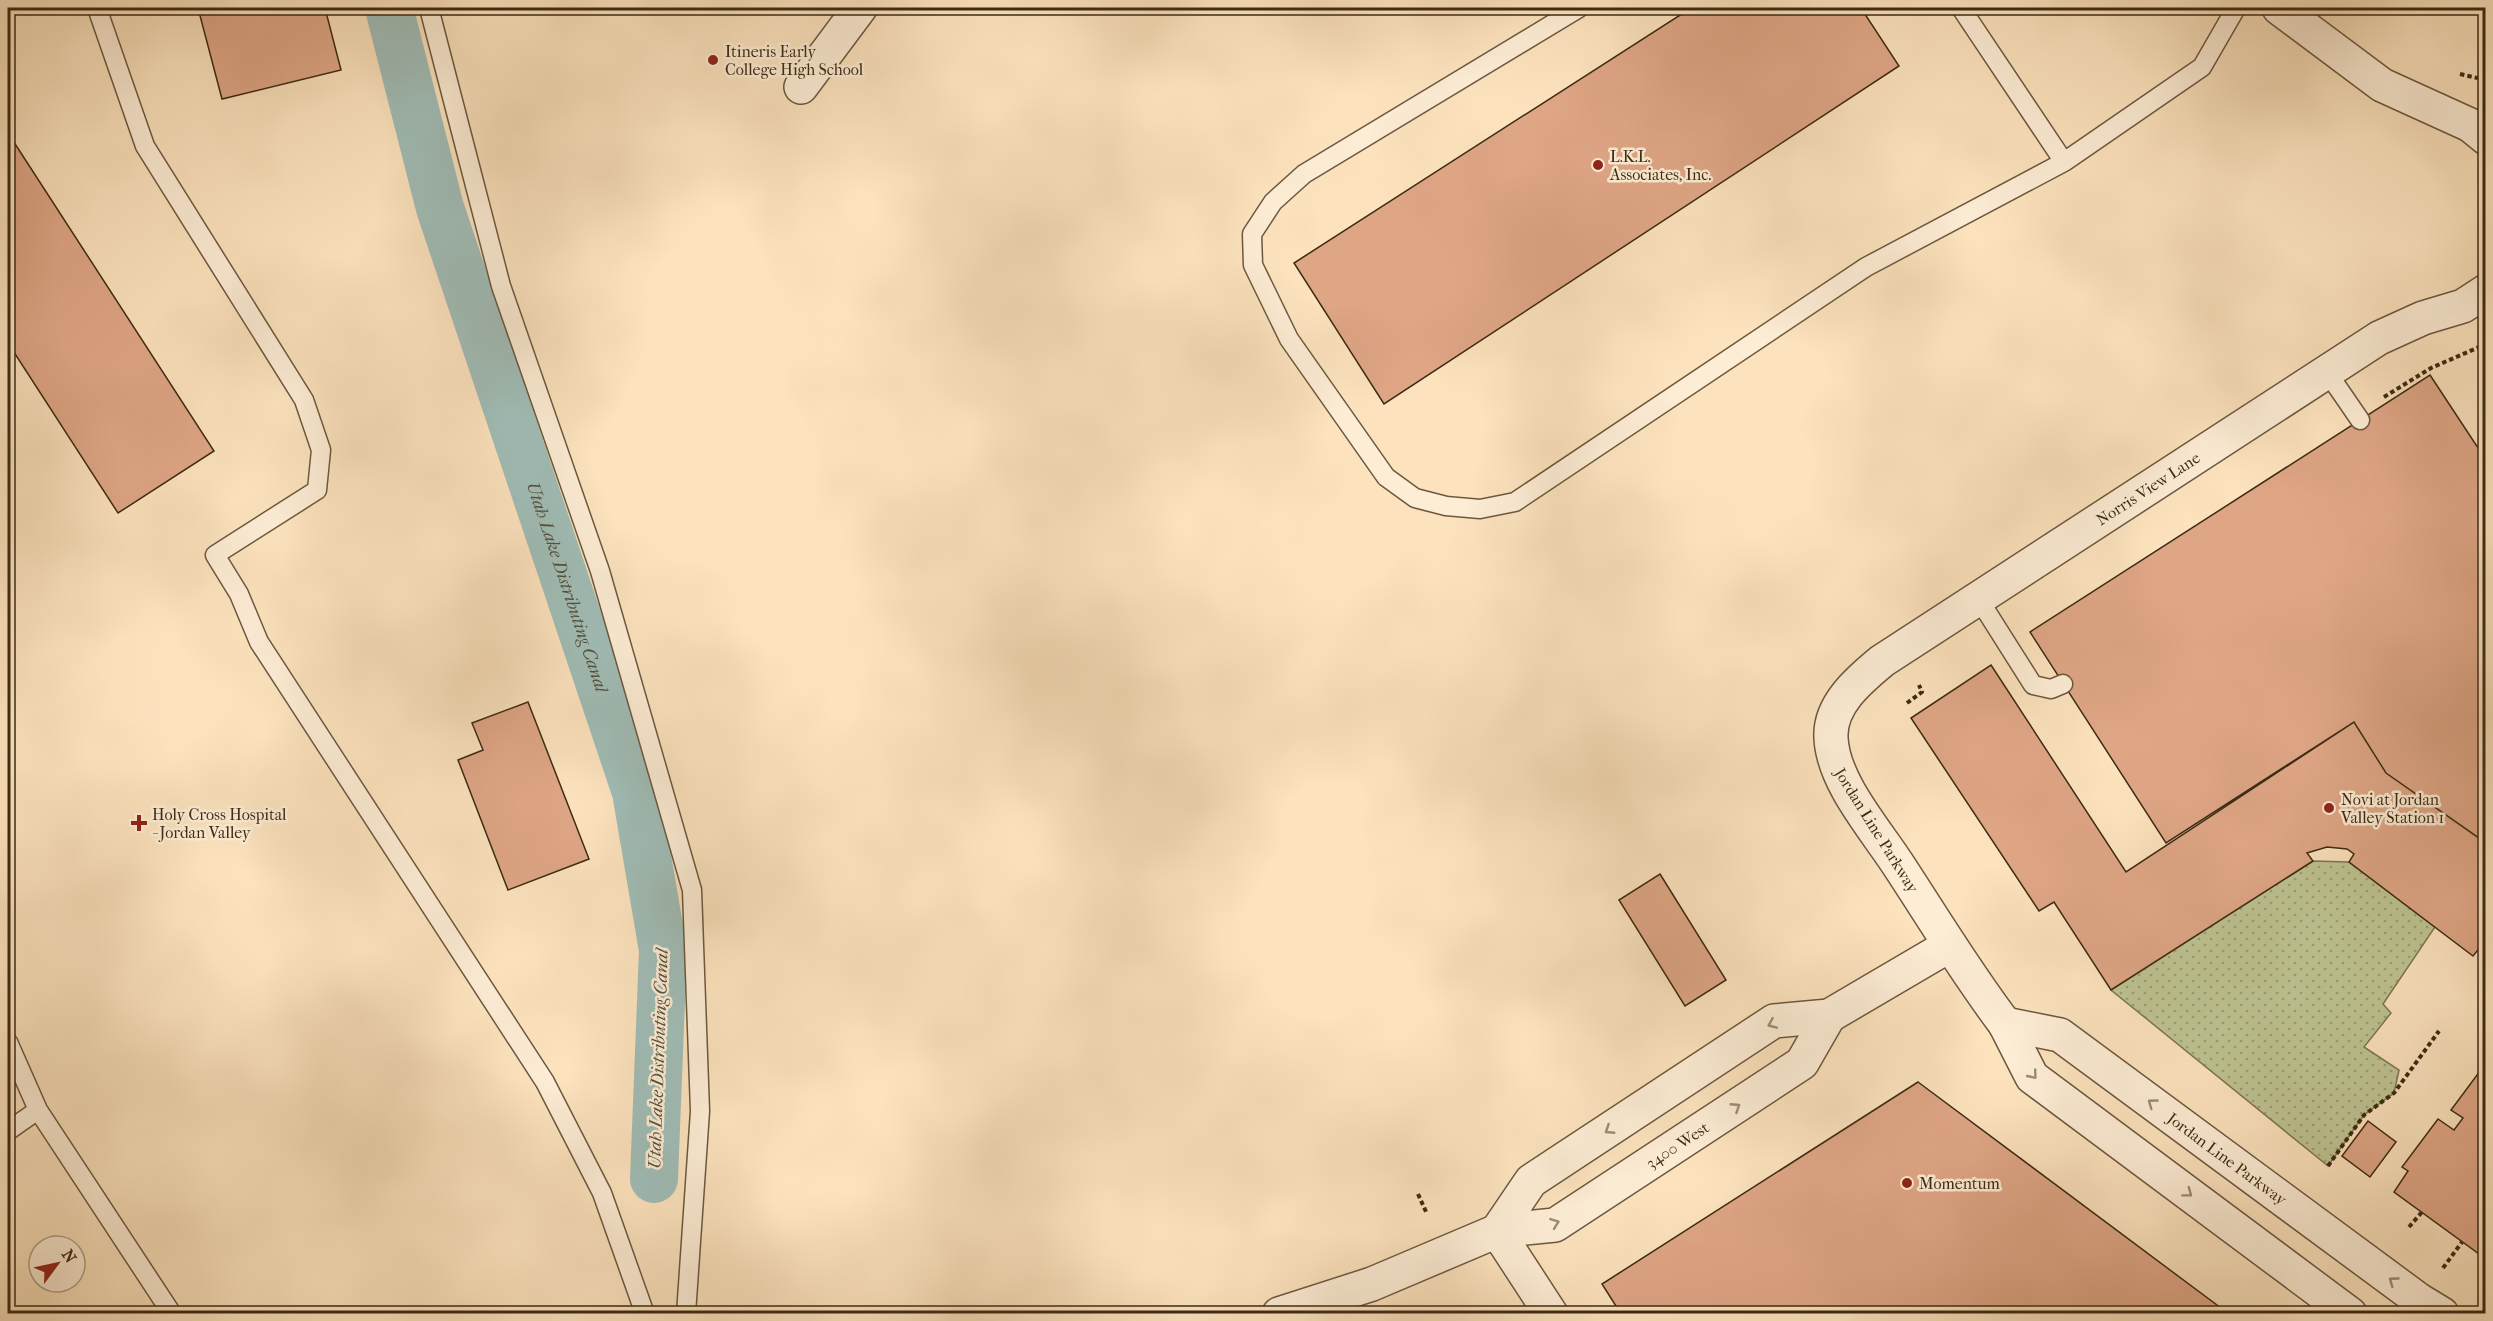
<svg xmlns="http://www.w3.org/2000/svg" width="2493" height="1321" font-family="'IM FELL French Canon',serif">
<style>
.grass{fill:url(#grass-dots);stroke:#7d7752;stroke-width:1.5}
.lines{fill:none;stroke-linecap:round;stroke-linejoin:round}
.canal{stroke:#a0bdb7;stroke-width:48}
.building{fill:#dfa686;stroke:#3c2a13;stroke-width:1.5}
.service-casing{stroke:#6c583e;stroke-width:21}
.minor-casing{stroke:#6c583e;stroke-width:36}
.tertiary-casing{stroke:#6c583e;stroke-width:36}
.path{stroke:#3c2a13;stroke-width:4;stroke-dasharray:4.5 3;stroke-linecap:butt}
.service{stroke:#fdedd5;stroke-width:18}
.minor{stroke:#fdedd5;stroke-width:33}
.tertiary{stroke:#fdedd5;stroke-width:33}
.oneway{stroke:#9c8c74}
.poi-dot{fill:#8f2418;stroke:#fdedd5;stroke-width:2}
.labels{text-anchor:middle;stroke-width:5;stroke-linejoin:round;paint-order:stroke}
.poi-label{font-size:16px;fill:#3c2a13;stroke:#fdedd5;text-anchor:start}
.street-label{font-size:16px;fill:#3c2a13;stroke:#fdedd5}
.water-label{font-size:18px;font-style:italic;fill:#554f3c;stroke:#fdedd5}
</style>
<defs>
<pattern id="grass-dots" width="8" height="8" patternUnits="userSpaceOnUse" patternTransform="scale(1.5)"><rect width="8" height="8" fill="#bec492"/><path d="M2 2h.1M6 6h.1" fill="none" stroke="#9c9f76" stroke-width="1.8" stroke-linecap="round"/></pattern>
</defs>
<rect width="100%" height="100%" fill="#fce3be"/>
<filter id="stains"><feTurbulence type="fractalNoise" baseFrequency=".00333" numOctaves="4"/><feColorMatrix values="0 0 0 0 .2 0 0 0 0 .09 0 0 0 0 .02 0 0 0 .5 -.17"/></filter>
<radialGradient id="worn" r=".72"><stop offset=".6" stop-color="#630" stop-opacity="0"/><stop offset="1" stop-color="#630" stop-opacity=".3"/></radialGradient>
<path class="grass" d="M 2313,861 L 2349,862 L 2435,927 L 2383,1004 L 2391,1013 L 2364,1047 L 2399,1070 L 2394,1093 L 2364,1115 L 2328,1166 L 2111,990 Z"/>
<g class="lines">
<path class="canal" id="s1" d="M 389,8 L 440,208 L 636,792 L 663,950 L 654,1179"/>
</g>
<path class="building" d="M 198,8 L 325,8 L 341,70 L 222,99 Z
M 1691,8 L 1861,8 L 1899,66 L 1384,404 L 1294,263 Z
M 8,133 L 214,451 L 118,513 L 8,343 Z
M 2430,375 L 2486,460 L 2486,843 L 2386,773 L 2354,722 L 2166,843 L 2030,632 Z
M 1991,665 L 2126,872 L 2354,722 L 2386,773 L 2486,843 L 2486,947 L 2482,945 L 2473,956 L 2349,862 L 2354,854 L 2347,849 L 2327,847 L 2307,853 L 2313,861 L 2111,990 L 2054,902 L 2039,911 L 1911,718 Z
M 528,702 L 589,859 L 508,890 L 458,760 L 483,750 L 472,723 Z
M 1660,874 L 1726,980 L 1685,1006 L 1619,900 Z
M 2486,1063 L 2486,1259 L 2394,1192 L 2408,1171 L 2402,1167 L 2438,1119 L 2454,1130 L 2463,1118 L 2451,1110 Z
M 1918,1082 L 2229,1314 L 1621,1314 L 1602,1284 Z
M 2368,1121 L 2396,1142 L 2370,1177 L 2342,1156 Z"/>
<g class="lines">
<defs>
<path id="service" d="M 97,8 L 145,146 L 304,400 L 321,450 L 317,490 L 215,555 L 239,594 L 259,642 L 545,1082 L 602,1193 L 645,1314
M 429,8 L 501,286 L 600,571 L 692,890 L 700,1111 L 686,1314
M 1579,8 L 1304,174 L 1273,202 L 1252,234 L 1253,265 L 1289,339 L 1386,477 L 1415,498 L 1446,506 L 1480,509 L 1515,502 L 1866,267 L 2064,162
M 1961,8 L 2064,162 L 2202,67 L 2236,8
M 2327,372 L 2360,420
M 1978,598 L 2033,685 L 2051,689 L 2063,684
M 8,1042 L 38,1110
M 8,1131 L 38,1110 L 172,1314"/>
<g id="minor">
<path d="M 2279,8 L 2382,85 L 2470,125 L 2486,138"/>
<path d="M 801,87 L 860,8"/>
<path id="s2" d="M 2005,1024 C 1967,974 1935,921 1901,869 C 1877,831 1833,783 1831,738 C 1829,705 1859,680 1882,661 L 2379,338 L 2423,318 L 2463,306 L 2486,291"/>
<path d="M 1497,1231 L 1551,1314"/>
</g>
<g id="tertiary">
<path id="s3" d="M 2005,1024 L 2060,1035 L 2419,1300 L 2442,1314"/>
<path d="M 2005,1024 L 2032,1077 L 2350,1314"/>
<path d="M 1497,1231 L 1531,1181 L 1774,1021 L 1829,1016 L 1950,945"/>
<path id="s4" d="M 1279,1314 L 1372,1284 L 1497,1231 L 1555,1225 L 1802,1063 L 1829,1016"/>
</g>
</defs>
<use href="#service" class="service-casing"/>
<use href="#minor" class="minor-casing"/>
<use href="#tertiary" class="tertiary-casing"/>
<path class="path" d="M 2460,74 L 2486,80
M 2384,397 L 2431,368 L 2486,344
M 1907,703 L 1922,692 L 1919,685
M 2328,1166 L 2364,1115 L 2394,1093 L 2439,1031
M 1418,1194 L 1427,1214
M 2409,1227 L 2422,1212
M 2443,1268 L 2462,1242"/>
<use href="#service" class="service"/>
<use href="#minor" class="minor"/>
<use href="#tertiary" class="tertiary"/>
</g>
<defs><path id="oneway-chevron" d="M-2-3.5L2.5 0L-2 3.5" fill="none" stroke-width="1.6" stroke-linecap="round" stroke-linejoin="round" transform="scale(1.5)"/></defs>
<g class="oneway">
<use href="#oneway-chevron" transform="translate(1772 1024) rotate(157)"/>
<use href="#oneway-chevron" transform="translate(2033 1075) rotate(51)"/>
<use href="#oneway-chevron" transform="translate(2152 1103) rotate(-144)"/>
<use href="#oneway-chevron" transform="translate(1736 1107) rotate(-33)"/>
<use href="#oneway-chevron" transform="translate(1609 1130) rotate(147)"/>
<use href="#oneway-chevron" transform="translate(2188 1193) rotate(37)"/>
<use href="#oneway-chevron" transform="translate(1555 1223) rotate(-20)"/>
<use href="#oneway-chevron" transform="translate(2393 1281) rotate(-144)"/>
</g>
<g class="poi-dot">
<circle cx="713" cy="60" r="6"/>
<circle cx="1598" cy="165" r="6"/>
<circle cx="2329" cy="808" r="6"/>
<path d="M136 814h6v6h6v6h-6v6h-6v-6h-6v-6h6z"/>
<circle cx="1907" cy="1183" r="6"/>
</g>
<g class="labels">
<g class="poi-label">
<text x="725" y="57">Itineris Early<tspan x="725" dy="18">College High School</tspan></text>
<text x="1610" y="162">L.K.L.<tspan x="1610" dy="18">Associates, Inc.</tspan></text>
<text x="2341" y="805">Novi at Jordan<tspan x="2341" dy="18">Valley Station 1</tspan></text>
<text x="152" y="820">Holy Cross Hospital<tspan x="152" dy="18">- Jordan Valley</tspan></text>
<text x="1919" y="1189">Momentum</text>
</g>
<g class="street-label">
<text dy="6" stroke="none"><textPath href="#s2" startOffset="750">Norris View Lane</textPath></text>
<text transform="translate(1877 830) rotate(58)" y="6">Jordan Line Parkway</text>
<text dy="6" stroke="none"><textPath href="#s4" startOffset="438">3400 West</textPath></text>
<text dy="6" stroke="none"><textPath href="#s3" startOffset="264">Jordan Line Parkway</textPath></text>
</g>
<g class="water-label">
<text dy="6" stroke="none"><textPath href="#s1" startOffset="606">Utah Lake Distributing Canal</textPath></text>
<text transform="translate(658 1059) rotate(-88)" y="6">Utah Lake Distributing Canal</text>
</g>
</g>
<rect width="2493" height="1321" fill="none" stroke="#fce3be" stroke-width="30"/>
<rect x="9" y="9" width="2475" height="1303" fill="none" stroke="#3c2a13" stroke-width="3"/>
<rect x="15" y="15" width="2463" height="1291" fill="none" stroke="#3c2a13" stroke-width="1.5"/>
<g transform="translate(57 1264) rotate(57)"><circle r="28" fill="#fdedd5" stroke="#b09f87" stroke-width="1.5"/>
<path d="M0-4.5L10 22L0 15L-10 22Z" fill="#8f2418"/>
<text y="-9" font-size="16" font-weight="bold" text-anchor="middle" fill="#3c2a13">N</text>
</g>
<rect width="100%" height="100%" filter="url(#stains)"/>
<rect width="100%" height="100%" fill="url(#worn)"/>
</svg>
